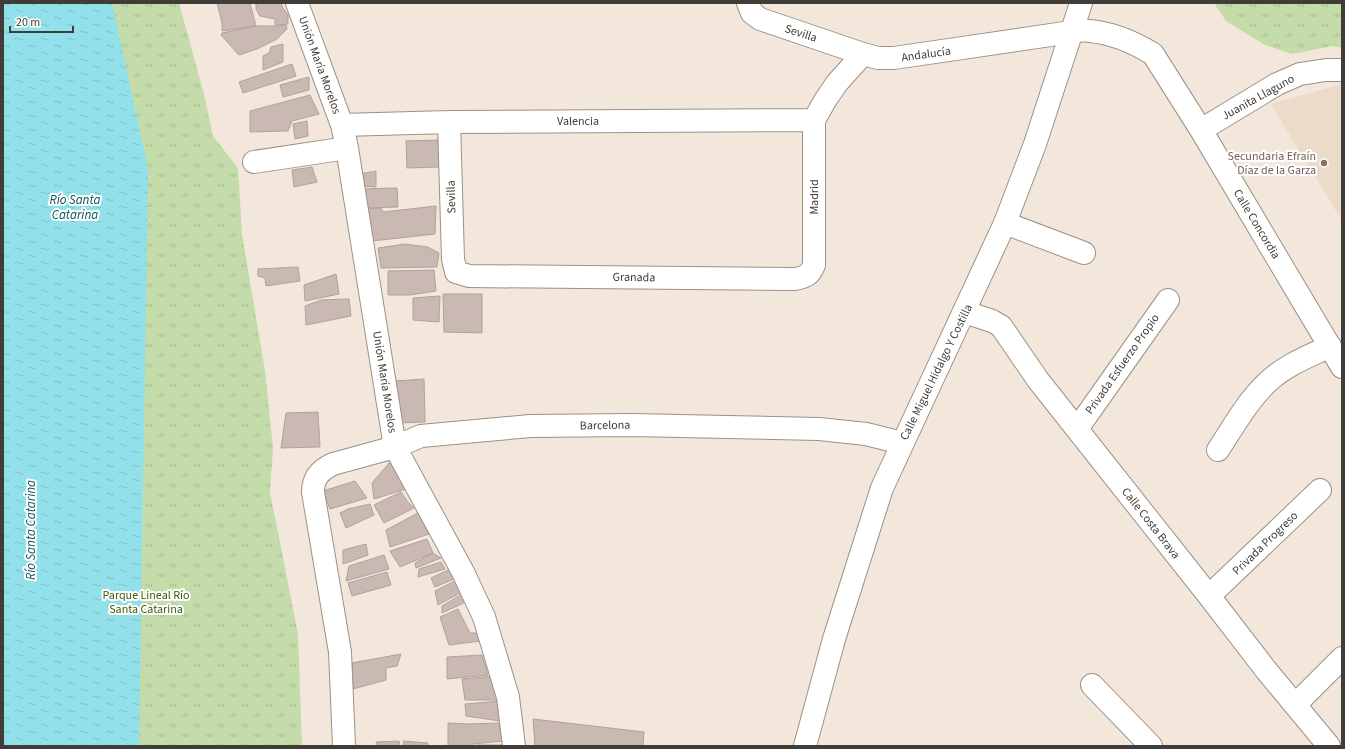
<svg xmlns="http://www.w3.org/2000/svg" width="1345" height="749" font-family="'Source Sans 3',sans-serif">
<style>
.built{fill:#ecdbc9}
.grass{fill:url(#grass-tufts)}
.water{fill:url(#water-ripples)}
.building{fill:#c9b9b2;stroke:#b0a19a}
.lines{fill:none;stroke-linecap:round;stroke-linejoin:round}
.minor-casing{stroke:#9c9186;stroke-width:24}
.tertiary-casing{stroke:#9c9186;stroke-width:24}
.minor{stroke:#fff;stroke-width:22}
.tertiary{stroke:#fff;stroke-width:22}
.education-dot{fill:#8d6e63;stroke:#fff;stroke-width:1.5}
.labels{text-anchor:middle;stroke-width:4;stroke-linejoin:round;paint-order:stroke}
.street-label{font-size:12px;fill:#403c37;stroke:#fff}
.education-label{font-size:12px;fill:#785e54;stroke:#fff;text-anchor:end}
.park-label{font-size:12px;fill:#3e5c0a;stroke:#fff}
.water-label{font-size:13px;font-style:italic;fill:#0a525a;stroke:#fff}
</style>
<defs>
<pattern id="grass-tufts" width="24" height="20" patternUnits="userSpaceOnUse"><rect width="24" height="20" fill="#c4dbaa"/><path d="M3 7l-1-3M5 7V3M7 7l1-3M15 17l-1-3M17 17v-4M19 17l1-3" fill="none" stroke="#a9bd93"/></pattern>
<pattern id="water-ripples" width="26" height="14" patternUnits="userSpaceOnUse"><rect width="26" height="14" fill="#91e0ea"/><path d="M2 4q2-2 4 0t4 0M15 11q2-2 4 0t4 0" fill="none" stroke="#7ec1c9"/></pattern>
</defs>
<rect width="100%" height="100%" fill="#f3e7db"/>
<path class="built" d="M 1342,84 L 1342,221 L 1271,104 Z"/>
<path class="grass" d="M 3,3 L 179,3 L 204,94 L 213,136 L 238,168 L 242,234 L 265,371 L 273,448 L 270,492 L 298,634 L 302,746 L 3,746 Z
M 1214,3 L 1342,3 L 1342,48 L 1333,46 L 1292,54 L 1265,45 L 1226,21 Z"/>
<path class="water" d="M 3,3 L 112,3 L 148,169 L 139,746 L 3,746 Z"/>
<path class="building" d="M 217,3 L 250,3 L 256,26 L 222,31 L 222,23 Z
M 256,3 L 281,3 L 283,8 L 288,15 L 288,24 L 275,25 L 275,19 L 260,16 L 256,9 Z
M 286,25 L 287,29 L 277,39 L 257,49 L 239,55 L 221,35 L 222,33 L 256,26 L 277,26 Z
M 283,44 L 283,62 L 263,70 L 263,56 L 269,53 L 271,47 Z
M 292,64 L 296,76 L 243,93 L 239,82 Z
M 309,77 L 309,90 L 283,97 L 280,85 Z
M 310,95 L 319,114 L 292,121 L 288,131 L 250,132 L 250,111 Z
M 307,121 L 308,136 L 295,139 L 293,124 Z
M 438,140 L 439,167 L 407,168 L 406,141 Z
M 312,167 L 317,182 L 294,187 L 292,170 Z
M 376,171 L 376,187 L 359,186 L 360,174 Z
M 397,188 L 398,207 L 365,208 L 362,189 Z
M 436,206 L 435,234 L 372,241 L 365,209 L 381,208 L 383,212 Z
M 405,244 L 428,247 L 439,253 L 437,267 L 381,268 L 378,248 Z
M 298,267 L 300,281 L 266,286 L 265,278 L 258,276 L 258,269 Z
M 434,270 L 436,291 L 410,295 L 388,295 L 388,271 Z
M 336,274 L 339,294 L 305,301 L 304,285 Z
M 443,294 L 482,294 L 482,333 L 444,332 Z
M 440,296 L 439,322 L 413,320 L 413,298 Z
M 349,299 L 351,316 L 306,325 L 305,306 L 321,300 Z
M 424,379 L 425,422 L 396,423 L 395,381 Z
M 318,412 L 320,447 L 281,448 L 286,413 Z
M 390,462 L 406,489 L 374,499 L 372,483 Z
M 355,481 L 367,498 L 330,509 L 323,491 Z
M 401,492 L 407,501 L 414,508 L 384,523 L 374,505 Z
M 370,504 L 374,515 L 346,528 L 340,513 L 348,509 Z
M 418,513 L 429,534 L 390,547 L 386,530 Z
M 427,539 L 433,553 L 400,567 L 390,551 Z
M 366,544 L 368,555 L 343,564 L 343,550 Z
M 433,553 L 441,558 L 416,568 L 415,563 Z
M 384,555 L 389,569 L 346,581 L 349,566 Z
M 441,562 L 445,569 L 418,577 L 419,569 Z
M 450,569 L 454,579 L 435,587 L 431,578 Z
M 387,572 L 391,585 L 352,596 L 348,583 Z
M 455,581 L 460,593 L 438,605 L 435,591 Z
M 462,594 L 470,600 L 442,613 L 442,606 Z
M 458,609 L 470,633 L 480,633 L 481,641 L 449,645 L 440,617 Z
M 401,654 L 397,666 L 386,668 L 386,680 L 353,689 L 352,663 Z
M 482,655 L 488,675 L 447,679 L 447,657 Z
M 495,676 L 497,700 L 465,700 L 462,679 Z
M 501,701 L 500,721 L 466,716 L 465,704 Z
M 533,719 L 644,732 L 643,746 L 535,746 Z
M 448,723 L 469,724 L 499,723 L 503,741 L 473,744 L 472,746 L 448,746 Z
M 399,741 L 400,746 L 377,746 L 376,742 Z
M 403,741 L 428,743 L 428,746 L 404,746 Z
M 476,745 L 503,745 L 503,746 L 476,746 Z"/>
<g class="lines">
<defs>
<path id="minor" d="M 297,3 L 342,125 L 347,148 L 395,447 L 463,572 L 484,617 L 508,697 L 514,746
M 748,3 L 752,13 L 760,19 L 863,54
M 449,122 L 453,259 L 456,272 L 469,276 L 795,279 C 806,277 810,275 814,265 L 814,120 L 826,99 L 837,83 L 863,54 L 878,58 L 894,58 L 1071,32 C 1077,31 1084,30 1090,31 C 1112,33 1135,43 1153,54 L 1201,130 L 1342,367
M 342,125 L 449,122 L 814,120
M 1201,130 L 1277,84 L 1300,74 L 1326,70 L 1342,70
M 254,162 L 347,148
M 1005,223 L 1084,253
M 965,312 L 992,321 L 1001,326 L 1038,380 L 1209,596 L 1266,670 L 1329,746
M 1077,429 L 1168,300
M 1218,450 C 1234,426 1249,398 1271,379 C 1288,364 1310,356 1330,346
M 1209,596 L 1320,490
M 1092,685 L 1151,746
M 1295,705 L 1342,658
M 344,746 L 340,652 L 313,492 C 313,478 320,470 333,464 L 395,447 L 421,436 L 530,426 L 632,425 L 819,429 L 866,434 L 902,443"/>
<path id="tertiary" d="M 805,746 L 834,639 L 882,488 L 1005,223 L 1035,144 L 1081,3"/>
</defs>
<use href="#minor" class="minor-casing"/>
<use href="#tertiary" class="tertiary-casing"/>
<use href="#minor" class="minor"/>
<use href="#tertiary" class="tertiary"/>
</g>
<circle class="education-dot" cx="1324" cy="163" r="4"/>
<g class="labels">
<g class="street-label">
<text transform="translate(801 33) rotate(18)" y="4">Sevilla</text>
<text transform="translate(926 54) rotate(-8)" y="4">Andalucía</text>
<text transform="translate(320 65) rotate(70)" y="4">Unión María Morelos</text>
<text transform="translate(1258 97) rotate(-29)" y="4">Juanita Llaguno</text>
<text x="578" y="125">Valencia</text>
<text transform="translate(451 197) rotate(-92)" y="4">Sevilla</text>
<text transform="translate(814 197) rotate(-90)" y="4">Madrid</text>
<text transform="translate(1257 224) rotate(59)" y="4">Calle Concordia</text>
<text transform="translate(634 277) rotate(1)" y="4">Granada</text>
<text transform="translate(1122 364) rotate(-55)" y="4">Privada Esfuerzo Propio</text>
<text transform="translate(936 372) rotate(-64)" y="4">Calle Miguel Hidalgo Y Costilla</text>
<text transform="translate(385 382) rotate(81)" y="4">Unión María Morelos</text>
<text transform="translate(605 425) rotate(-1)" y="4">Barcelona</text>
<text transform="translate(1151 523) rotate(52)" y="4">Calle Costa Brava</text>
<text transform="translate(1265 543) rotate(-44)" y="4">Privada Progreso</text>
</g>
<g class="education-label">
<text x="1316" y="160">Secundaria Efraín<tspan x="1316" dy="14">Díaz de la Garza</tspan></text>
</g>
<g class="park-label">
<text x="146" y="599">Parque Lineal Río<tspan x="146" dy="14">Santa Catarina</tspan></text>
</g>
<g class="water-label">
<text x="75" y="204">Río Santa<tspan x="75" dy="15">Catarina</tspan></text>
<text transform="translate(30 530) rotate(-90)" y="5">Río Santa Catarina</text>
</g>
</g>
<rect width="1345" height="749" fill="none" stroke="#403c37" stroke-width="8"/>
<path d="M10 26v6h63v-6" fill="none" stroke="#403c37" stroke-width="2"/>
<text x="16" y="26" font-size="12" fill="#403c37" stroke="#ffffff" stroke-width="3" paint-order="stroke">20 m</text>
</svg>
